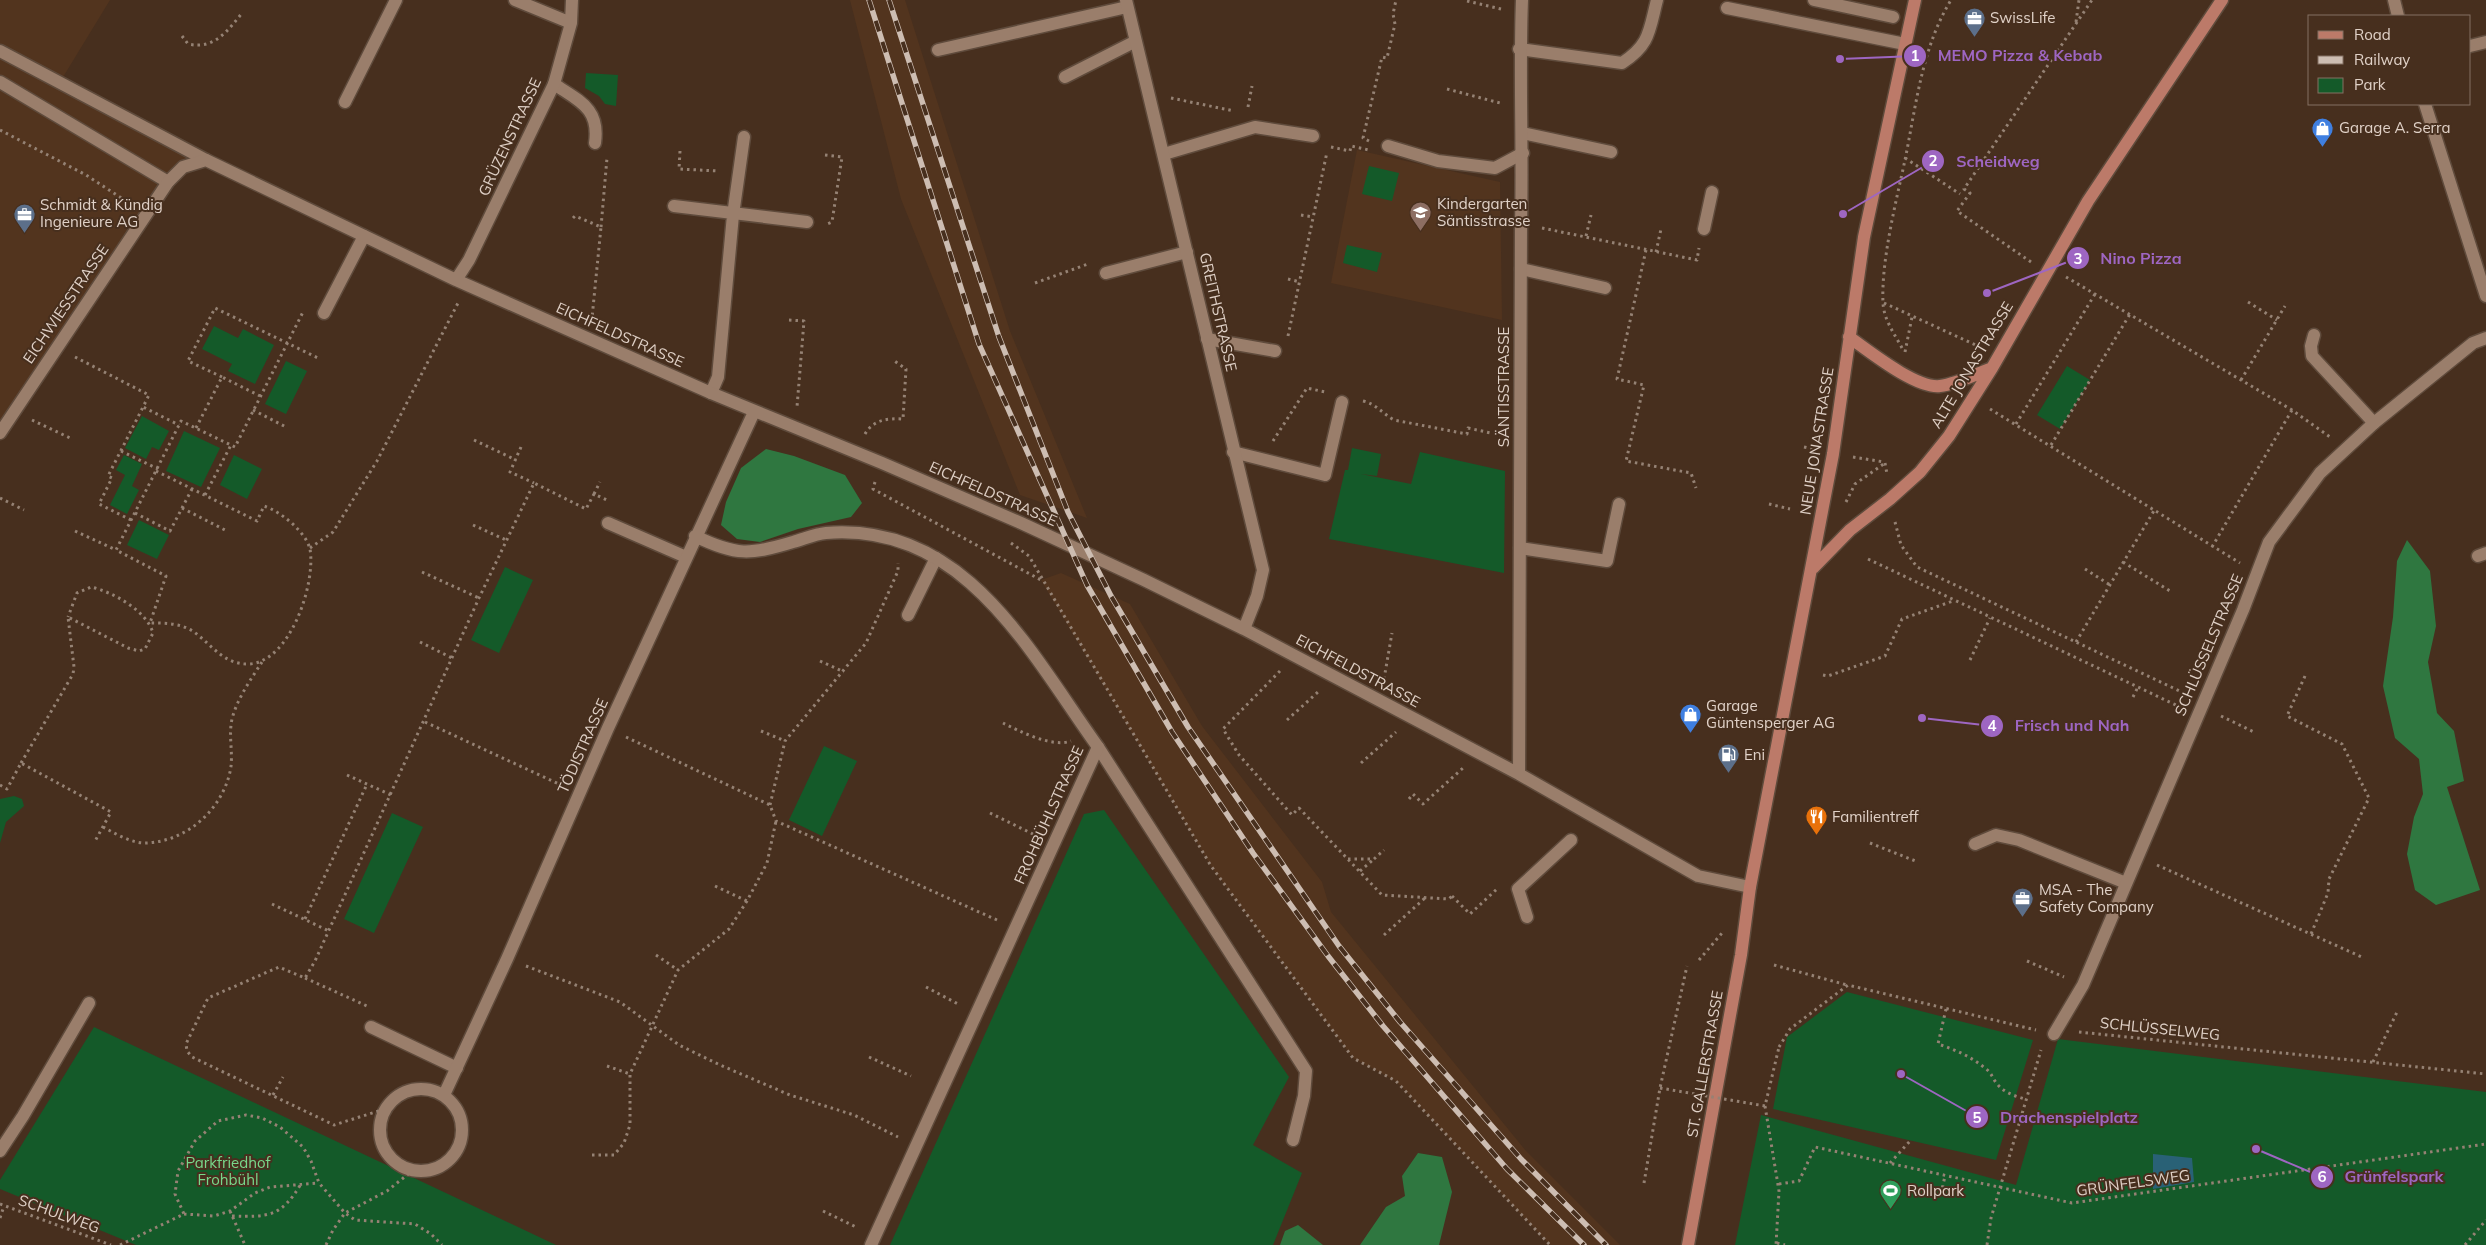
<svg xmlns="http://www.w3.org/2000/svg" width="2486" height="1245" font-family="Mulish,sans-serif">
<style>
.built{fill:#52341e}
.green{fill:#145a29}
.forest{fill:#2f7740}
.water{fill:#296176}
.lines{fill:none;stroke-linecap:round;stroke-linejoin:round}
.service-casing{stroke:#5f4b3c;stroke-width:15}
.minor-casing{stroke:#5f4b3c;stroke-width:15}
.primary-casing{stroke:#5f4b3c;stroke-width:15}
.path{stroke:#958274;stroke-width:3;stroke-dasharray:2.5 4;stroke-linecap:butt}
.service{stroke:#9a7e6b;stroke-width:12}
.minor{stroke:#9a7e6b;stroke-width:12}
.primary{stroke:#bc7a69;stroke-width:12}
.rail-casing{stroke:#cdbdb2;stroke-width:5.5}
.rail{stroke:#472f1e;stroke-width:4;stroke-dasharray:11;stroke-linecap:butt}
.path-bridge{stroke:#958274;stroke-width:3;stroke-dasharray:2.5 4;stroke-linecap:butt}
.labels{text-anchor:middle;stroke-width:4;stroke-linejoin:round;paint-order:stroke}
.poi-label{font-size:15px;fill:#e0d1c7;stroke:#472f1e;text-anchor:start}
.street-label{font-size:15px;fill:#e0d1c7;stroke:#472f1e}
.park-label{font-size:15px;fill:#78d88b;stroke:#472f1e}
.leader{fill:none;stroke:#9e66c2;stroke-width:2}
.callout-dot{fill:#9e66c2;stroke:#472f1e;stroke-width:2}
.mark-label{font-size:15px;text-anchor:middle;font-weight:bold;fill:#fff}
.callout-label{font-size:16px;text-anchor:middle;font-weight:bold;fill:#9e66c2;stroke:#472f1e;stroke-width:4;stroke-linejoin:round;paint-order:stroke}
</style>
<rect width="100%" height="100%" fill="#472f1e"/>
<path class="built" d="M 0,0 L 110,0 L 60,82 L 206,160 L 183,167 L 0,433 Z
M 850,0 L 905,0 L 1010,331 L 1087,518 L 1020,495 L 901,199 Z
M 1357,150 L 1500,182 L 1502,320 L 1331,283 Z
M 1061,573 L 1130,604 L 1202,726 L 1322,882 L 1331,912 L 1526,1151 L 1620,1245 L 1550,1245 L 1396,1081 L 1353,1058 L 1211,866 L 1041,580 Z"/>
<path class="green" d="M 586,73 L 618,75 L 616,106 L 605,104 L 599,96 L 585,88 Z
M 1369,166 L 1399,173 L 1392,201 L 1362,194 Z
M 1347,245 L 1382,253 L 1377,272 L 1343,263 Z
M 214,326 L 238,338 L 243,329 L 274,345 L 255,384 L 228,371 L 232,364 L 202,349 Z
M 286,361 L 307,371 L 286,414 L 265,404 Z
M 2067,366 L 2090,380 L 2060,429 L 2037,415 Z
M 142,416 L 169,431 L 159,450 L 152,447 L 146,459 L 125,448 Z
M 184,431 L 220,448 L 201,487 L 166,471 Z
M 1352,448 L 1381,454 L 1377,476 L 1361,474 L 1411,484 L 1420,452 L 1505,471 L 1504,573 L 1329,539 L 1345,470 L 1348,470 Z
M 124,455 L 142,464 L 132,486 L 139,490 L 127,514 L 110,505 L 125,475 L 116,470 Z
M 234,455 L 262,469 L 247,499 L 220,485 Z
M 139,520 L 169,535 L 157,559 L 127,545 Z
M 505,567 L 533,580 L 499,653 L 471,640 Z
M 824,746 L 857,761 L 822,836 L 789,820 Z
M 14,796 L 22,799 L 24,806 L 6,822 L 0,843 L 0,799 Z
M 1104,810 L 1289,1077 L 1253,1145 L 1302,1173 L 1273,1245 L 890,1245 L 1084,814 Z
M 392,813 L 423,827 L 374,933 L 344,919 Z
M 1847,992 L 2033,1040 L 1996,1160 L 1773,1109 L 1787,1037 Z
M 94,1027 L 556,1245 L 136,1245 L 0,1189 L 0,1180 Z
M 2058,1039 L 2486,1092 L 2486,1245 L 1735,1245 L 1761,1115 L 2016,1185 Z"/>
<path class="forest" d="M 766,449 L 794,456 L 845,475 L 862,503 L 851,517 L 798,529 L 760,542 L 737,539 L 721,525 L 726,502 L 741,468 Z
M 2407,540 L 2430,571 L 2436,626 L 2428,662 L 2437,713 L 2454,731 L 2464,781 L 2447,787 L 2480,890 L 2436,905 L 2415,890 L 2407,854 L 2414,817 L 2423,794 L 2419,759 L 2395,738 L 2383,686 L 2393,617 L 2397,561 Z
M 1418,1153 L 1442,1157 L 1452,1192 L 1439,1245 L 1360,1245 L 1386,1207 L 1405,1196 L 1402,1176 Z
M 1298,1225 L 1323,1245 L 1280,1245 L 1285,1231 Z"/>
<path class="water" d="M 2153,1154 L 2192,1158 L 2194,1182 L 2153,1189 Z"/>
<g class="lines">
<defs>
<path id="service" d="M 1814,0 L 1893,17
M 1727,8 L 1905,44
M 1519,49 L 1622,63 C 1650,45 1649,31 1657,0
M 938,50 L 1127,7
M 0,51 L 206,160
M 1065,77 L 1134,42
M 0,82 L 168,182
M 554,84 C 579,101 600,108 595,143
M 345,102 L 396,0
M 1522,133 L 1611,152
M 1388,146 L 1438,161 L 1495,168 L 1523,153
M 1164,154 L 1255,127 L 1313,136
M 674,206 L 807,222
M 1704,229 L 1712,192
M 1521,269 L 1605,288
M 1106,273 L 1187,252
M 324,313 L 364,236
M 2314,335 L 2311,346 L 2312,356 L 2374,423
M 1207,339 L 1275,351
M 711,393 L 718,377 L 733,215 L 744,137
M 1233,452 L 1325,475 L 1342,402
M 608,523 L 686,557
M 1520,548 L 1607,561 L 1619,504
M 2478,556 L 2486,553
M 908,615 L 936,558
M 1098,747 L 1306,1071 L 1304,1096 L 1293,1140
M 1975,844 L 1996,835 L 2019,840 L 2126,883
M 1527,917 L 1518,889 L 1571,840
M 371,1027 L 457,1068
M 0,1151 L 23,1116 L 89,1003"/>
<path id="minor" d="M 515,0 L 571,23
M 1126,0 C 1172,190 1217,380 1263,570 L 1257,596 L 1244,629
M 2394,0 L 2398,16
M 2470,46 L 2486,42
M 2425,104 L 2486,296
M 456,280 L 469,260 L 554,84 L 571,23 L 572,0
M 0,433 L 168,182 L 183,167 L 206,160 L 456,280 L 711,393 L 882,463 L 1021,523 L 1144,580 L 1244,629 L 1519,774 L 1698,876 L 1750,887
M 695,536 C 736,556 750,555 793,542 C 804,539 815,534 826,533 C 965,522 1029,651 1098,747 L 871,1245
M 1519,774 L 1521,224 C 1523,149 1519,75 1522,0
M 2054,1034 L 2083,985 L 2243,610 L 2269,542 L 2320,473 L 2374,423 L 2473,343 L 2486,338
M380 1130a41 41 0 1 1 82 0a41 41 0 1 1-82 0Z
M 444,1095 L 507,959 L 608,728 L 754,412"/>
<path id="primary" d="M 1849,337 C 1869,351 1916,389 1940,386 C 1957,384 1976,374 1992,368
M 1813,568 L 1850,530 L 1890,499 L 1920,472 L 1949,436 L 1992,368 L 2088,201 L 2222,0
M 1688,1245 L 1741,955 L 1750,887 L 1833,454 L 1864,237 L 1915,0"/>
</defs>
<use href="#service" class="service-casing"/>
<use href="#minor" class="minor-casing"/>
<use href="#primary" class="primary-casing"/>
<path class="path" d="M 1467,1 L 1501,9
M 2076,22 L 2079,0
M 182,36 L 188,44 C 215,50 228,30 243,12
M 1447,89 L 1500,103
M 1171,98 L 1234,111
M 1248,107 L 1252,86
M 0,130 L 86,175 L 129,203
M 1369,141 L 1363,138 L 1382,57 L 1387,58 L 1395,24 L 1393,14 L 1396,0
M 1331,147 L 1350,151 L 1351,146 L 1369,150
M 680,151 L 679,169 L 718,171
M 825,155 L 842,157 L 832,222 L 827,224
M 1905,158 L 1960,194
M 1301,215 L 1313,217
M 573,218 L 575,216 L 601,227 L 592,318
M 601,227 L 607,158
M 1542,228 L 1697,260 L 1699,248
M 1586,236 L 1591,215
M 1646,250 L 1617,379 L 1644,385 L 1626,461 L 1691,473 L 1696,488
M 1656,252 L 1661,229
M 2031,262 L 1957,211 L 1970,193 L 1964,189 L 2092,0
M 2066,277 L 2292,410 L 2330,437
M 1288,279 L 1300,282
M 1035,283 L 1088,264
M 2248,302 L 2277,320
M 1884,303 L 1980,347
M 789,320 L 804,321 L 797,407
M 1288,336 L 1327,152
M 1902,348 C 1894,333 1884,320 1883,303 C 1881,261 1896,202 1905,160 C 1916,106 1922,47 1951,0
M 1905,352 L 1912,317
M 75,357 L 149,395 L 143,407 L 179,425
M 222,377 L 188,361 L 215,308 L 320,359
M 2241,380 L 2285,306
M 1363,401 C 1376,404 1382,413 1394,420 L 1467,434 L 1468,428 L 1500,435
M 1990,409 L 2240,563
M 253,410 L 286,427
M 32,420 L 70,438
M 2016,424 L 2095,294
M 196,428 L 222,377 L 260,396
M 865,434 C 873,420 887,418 903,419 L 906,369 L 893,360
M 474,440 L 516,460
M 1273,441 L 1307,388 L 1325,392
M 2051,445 L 2130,314
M 521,447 L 510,472 L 534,483
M 1804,447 L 1813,449
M 121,451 L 158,469
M 1853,457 L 1884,462
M 1885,463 L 1887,474
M 156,471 L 257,521 L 264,506 C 280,511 306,532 310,549 C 316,584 290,662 249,664 C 224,665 212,645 194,632 C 181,623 165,623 150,623 L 166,576 L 116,550 L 181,421 L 235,447 L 303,312
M 875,482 L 873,489 L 1041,580
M 594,494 L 600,482
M 205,495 L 231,445
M 0,498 L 24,510
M 1846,502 L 1855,484 L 1885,463
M 1769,504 L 1790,509
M 182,508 L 225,530
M 135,513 L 170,531 L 192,489
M 131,520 L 99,504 L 112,478 L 108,476 L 143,407
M 1895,522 L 1901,545 L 1917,567 L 2186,694
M 473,525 L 506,540
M 75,531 L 116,550
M 1011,543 L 1029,556 L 1211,866 L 1353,1058 L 1396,1081 L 1550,1245
M 2212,547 L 2292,410
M 310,548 L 333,532 L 377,461 L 458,303
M 1868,559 L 2180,707
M 2123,562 L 2170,591
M 2085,569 L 2110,585
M 422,572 L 479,598
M 420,642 L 452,658
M 2076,642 L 2155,509
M 1970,660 L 1990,618
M 820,661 L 844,672
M 1280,671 L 1223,729 L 1239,755 L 1292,815 L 1299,808 L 1382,895 L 1449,899 L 1454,894
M 1823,675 L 1828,676 L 1885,656 L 1902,619 L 1953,601
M 2305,676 L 2287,716 L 2342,744 L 2369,798 L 2329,879 L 2328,893 L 2311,934
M 1384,679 L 1392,633
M 2133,697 L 2138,687
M 2221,716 L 2256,733
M 1287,720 L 1318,692
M 425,722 L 561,785
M 1003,723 C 1019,731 1052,748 1071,741
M 761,731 L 785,741
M 626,737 L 770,805 L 776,821 L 997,920
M 21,763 L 73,674 L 74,667 L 68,617 L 128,648 L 139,651 L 145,649 L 153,633 C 147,611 113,592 91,587 L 77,593 L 68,617
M 1361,763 L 1396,732
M 347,775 L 391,795
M 0,785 L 7,789 L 21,763 L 111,812 L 94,843
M 1409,799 L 1413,794 L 1423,804 L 1463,768
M 770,805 L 785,741 L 866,643 L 898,571 L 898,563
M 990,813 L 1037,836
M 103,827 C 116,834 131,843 145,843 C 186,842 221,811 230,772 C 234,755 228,737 232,719 C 237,699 251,679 262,662
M 1870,843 L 1918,862
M 1348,859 L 1374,859 L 1384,850
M 2157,865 L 2364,958
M 1360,871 L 1374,859
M 715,886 L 747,901
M 1452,896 L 1470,914 L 1498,888
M 272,904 L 329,931
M 305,919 L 367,784
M 1384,935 L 1425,898
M 656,955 L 678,970
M 1699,960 L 1722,933
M 2027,961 L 2064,977
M 1774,965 L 1847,985
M 526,966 L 620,1002 L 679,1045 L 720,1065 L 790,1095 L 854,1115 L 898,1137
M 305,978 L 367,1006
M 926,987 L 958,1004
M 1946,1009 L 1938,1044 C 1956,1050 1972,1057 1986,1069 C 1992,1073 1993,1080 1998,1085 C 2005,1093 2015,1096 2025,1099
M 2079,1032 L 2486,1074
M 1779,1047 L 1790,1029 L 1848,985 L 2036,1030
M 869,1057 L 911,1076
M 2373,1062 L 2398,1010
M 607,1066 L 630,1074
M 273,1095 L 283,1077
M 1765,1106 L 1779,1191 L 1776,1245
M 385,1109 L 334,1125 L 192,1057 L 187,1051 L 186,1044 L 208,998 L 279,967 L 305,978 L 315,961 L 479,598 L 534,483 L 586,509 L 594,494 L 609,501
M 592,1155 L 614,1155 L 624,1143 L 630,1125 L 630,1074 L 678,970 L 729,929 L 747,901 L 767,863 L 776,821
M 1890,1163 L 1910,1141
M 1644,1183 L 1660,1088 L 1687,966
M 1779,1184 L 1799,1181 L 1815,1147 L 2072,1203 L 2486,1144
M 1941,1194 L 1945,1176
M 0,1204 L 111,1245
M 230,1211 L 245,1245
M 823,1211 L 856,1227
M 184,1214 L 214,1216 L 230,1211 L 255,1193 L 270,1187 L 319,1183
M 232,1216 C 269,1217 281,1217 301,1184
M 0,1218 L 4,1206
M 1777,1243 L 1785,1245
M 120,1245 L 184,1214 L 175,1194 L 178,1171 L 195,1141 L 218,1121 L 246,1115 L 262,1118 L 280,1127 L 303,1147 L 311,1161 L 319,1183 L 345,1213 L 387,1191 L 412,1171
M 326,1245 L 333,1230 L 345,1213 L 355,1220 L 415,1224 L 431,1234 L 442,1245
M 1987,1245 L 1991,1218 L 2041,1050
M 2465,1245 L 2486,1220"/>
<use href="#service" class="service"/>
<use href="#minor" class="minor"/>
<use href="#primary" class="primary"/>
<defs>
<path id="rail" d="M 869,0 L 979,344 L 1087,585 L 1172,732 L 1253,853 L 1328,956 L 1383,1026 L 1507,1169 L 1584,1245
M 889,0 L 999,337 L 1068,512 L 1111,596 L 1188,727 L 1339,946 L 1400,1022 L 1521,1159 L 1606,1245"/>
</defs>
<use href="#rail" class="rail-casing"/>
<use href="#rail" class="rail"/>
<path class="path-bridge" d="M 1660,1088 L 1765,1106 L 1779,1047"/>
</g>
<defs>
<symbol id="office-pin" viewBox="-11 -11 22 30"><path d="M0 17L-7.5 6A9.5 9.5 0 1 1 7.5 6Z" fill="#5c6f8a" stroke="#472f1e"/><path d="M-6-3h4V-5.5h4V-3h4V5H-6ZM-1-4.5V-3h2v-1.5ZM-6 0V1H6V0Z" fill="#fff"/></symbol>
<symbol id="shop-pin" viewBox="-11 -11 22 30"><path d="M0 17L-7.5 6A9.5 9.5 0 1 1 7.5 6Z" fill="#3f7fe0" stroke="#472f1e"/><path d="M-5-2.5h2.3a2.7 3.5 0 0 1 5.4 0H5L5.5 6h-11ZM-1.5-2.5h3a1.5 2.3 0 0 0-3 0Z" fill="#fff"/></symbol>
<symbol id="school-pin" viewBox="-11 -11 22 30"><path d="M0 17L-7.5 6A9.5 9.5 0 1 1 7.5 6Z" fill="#8d6e63" stroke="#472f1e"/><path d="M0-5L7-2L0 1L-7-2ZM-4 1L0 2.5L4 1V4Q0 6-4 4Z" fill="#fff"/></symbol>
<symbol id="fuel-pin" viewBox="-11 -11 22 30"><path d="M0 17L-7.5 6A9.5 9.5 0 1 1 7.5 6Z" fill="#5c6f8a" stroke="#472f1e"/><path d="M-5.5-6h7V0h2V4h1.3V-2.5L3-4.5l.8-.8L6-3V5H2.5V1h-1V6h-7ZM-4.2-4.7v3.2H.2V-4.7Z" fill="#fff"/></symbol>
<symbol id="restaurant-pin" viewBox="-11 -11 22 30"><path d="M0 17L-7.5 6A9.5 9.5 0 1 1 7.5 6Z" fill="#e8710a" stroke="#472f1e"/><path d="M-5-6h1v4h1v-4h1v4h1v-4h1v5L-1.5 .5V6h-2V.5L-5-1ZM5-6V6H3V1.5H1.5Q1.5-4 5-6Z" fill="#fff"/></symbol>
<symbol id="stadium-pin" viewBox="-11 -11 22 30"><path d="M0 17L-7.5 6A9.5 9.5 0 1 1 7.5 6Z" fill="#2e9e5b" stroke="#472f1e"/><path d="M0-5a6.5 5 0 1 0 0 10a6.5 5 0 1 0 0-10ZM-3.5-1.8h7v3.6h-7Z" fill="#fff"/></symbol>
</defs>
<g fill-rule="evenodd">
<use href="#office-pin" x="1962" y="6" width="25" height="34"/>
<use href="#shop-pin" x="2310" y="116" width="25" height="34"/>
<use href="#school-pin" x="1408" y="200" width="25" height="34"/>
<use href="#office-pin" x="12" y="202" width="25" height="34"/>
<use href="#shop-pin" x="1678" y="702" width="25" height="34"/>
<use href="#fuel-pin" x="1716" y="742" width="25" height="34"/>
<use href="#restaurant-pin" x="1804" y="804" width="25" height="34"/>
<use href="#office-pin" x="2010" y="886" width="25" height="34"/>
<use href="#stadium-pin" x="1878" y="1178" width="25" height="34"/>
</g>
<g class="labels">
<g class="poi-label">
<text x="1990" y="23">SwissLife</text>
<text x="2339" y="133">Garage A. Serra</text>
<text x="1437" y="209">Kindergarten<tspan x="1437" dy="17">Säntisstrasse</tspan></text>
<text x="40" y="210">Schmidt &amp; Kündig<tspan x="40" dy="17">Ingenieure AG</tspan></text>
<text x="1706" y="711">Garage<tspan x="1706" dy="17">Güntensperger AG</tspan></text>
<text x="1744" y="760">Eni</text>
<text x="1832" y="822">Familientreff</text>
<text x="2039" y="895">MSA - The<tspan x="2039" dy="17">Safety Company</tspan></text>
<text x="1907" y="1196">Rollpark</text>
</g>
<g class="street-label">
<text transform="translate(510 137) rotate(-65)" y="5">GRÜZENSTRASSE</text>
<text transform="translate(66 304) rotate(-56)" y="5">EICHWIESSTRASSE</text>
<text transform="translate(1218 312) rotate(77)" y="5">GREITHSTRASSE</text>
<text transform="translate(620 335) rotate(24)" y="5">EICHFELDSTRASSE</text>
<text transform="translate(1972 365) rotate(-59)" y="5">ALTE JONASTRASSE</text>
<text transform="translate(1504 387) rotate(-90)" y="5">SÄNTISSTRASSE</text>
<text transform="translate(1817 441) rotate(-81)" y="5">NEUE JONASTRASSE</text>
<text transform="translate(993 494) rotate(24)" y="5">EICHFELDSTRASSE</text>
<text transform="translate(2209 645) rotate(-67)" y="5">SCHLÜSSELSTRASSE</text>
<text transform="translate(1358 671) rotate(28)" y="5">EICHFELDSTRASSE</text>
<text transform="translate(583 746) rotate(-66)" y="5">TÖDISTRASSE</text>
<text transform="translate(1049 815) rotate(-66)" y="5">FROHBÜHLSTRASSE</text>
<text transform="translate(2160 1029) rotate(6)" y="5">SCHLÜSSELWEG</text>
<text transform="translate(1705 1064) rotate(-80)" y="5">ST. GALLERSTRASSE</text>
<text transform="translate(2133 1183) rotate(-8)" y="5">GRÜNFELSWEG</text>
<text transform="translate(59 1214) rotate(20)" y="5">SCHULWEG</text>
</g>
<g class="park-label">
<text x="228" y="1168">Parkfriedhof<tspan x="228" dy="17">Frohbühl</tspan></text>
</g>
</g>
<path class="leader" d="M1840 59L1915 56M1843 214L1933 161M1987 293L2078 258M1922 718L1992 726M1901 1074L1977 1117M2256 1149L2322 1177"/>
<g class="callout-dot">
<circle cx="1840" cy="59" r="5"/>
<circle cx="1843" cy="214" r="5"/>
<circle cx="1987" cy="293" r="5"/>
<circle cx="1922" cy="718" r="5"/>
<circle cx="1901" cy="1074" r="5"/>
<circle cx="2256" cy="1149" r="5"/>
<circle cx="1915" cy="56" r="12"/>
<circle cx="1933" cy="161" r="12"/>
<circle cx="2078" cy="258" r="12"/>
<circle cx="1992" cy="726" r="12"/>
<circle cx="1977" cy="1117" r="12"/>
<circle cx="2322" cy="1177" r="12"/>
</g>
<g class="mark-label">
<text x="1915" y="61">1</text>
<text x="1933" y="166">2</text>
<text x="2078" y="264">3</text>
<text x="1992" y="731">4</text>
<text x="1977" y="1123">5</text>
<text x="2322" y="1182">6</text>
</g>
<g class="callout-label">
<text x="2020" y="61">MEMO Pizza &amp; Kebab</text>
<text x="1998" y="167">Scheidweg</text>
<text x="2141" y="264">Nino Pizza</text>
<text x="2072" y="731">Frisch und Nah</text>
<text x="2069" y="1123">Drachenspielplatz</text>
<text x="2394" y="1182">Grünfelspark</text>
</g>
<rect x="2308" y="15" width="162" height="90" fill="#472f1e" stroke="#847062"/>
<rect x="2318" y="31" width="25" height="8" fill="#bc7a69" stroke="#847062"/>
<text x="2354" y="40" font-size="15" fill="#e0d1c7">Road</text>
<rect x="2318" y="56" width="25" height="8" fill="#cdbdb2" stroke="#847062"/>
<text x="2354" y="65" font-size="15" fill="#e0d1c7">Railway</text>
<rect x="2318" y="78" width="25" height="15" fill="#145a29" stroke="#847062"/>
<text x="2354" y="90" font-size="15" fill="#e0d1c7">Park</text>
</svg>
